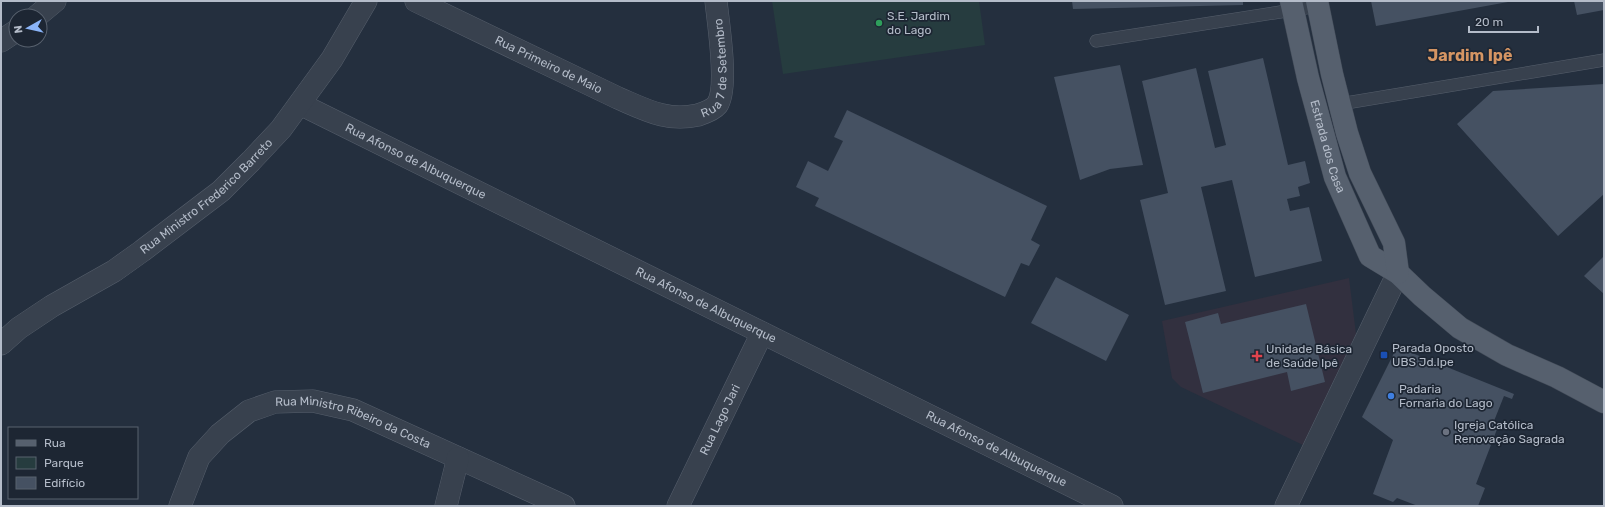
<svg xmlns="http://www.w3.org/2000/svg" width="1605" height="507" font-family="Rubik,sans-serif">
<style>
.medical{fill:#32303f}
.green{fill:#263c3f}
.building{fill:#455162}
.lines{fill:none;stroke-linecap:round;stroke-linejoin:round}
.lane-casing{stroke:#565f6c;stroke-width:13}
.street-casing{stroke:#565f6c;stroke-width:23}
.primary-casing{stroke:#414a57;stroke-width:23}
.lane{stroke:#38414e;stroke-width:12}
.street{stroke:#38414e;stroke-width:22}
.primary{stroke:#56606e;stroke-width:22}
.leisure-dot{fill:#2e9e5b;stroke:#1d2633;stroke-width:1.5}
.transit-dot{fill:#1a4fb4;stroke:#1d2633;stroke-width:1.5}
.health-dot{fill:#e0444e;stroke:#1d2633;stroke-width:1.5}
.shop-dot{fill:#3f7fe0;stroke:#1d2633;stroke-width:1.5}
.worship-dot{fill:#6b7280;stroke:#1d2633;stroke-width:1.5}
.labels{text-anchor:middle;stroke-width:3.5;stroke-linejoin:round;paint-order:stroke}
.poi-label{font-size:12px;fill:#b4bcc9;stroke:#1d2633;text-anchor:start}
.street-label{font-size:12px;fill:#b4bcc9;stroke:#1d2633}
.district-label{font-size:16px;font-weight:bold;fill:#d59563;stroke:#1d2633}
</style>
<rect width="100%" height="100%" fill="#242f3e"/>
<path class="medical" d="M 1349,278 L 1356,334 L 1303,445 L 1181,387 L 1172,378 L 1162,321 Z"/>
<path class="green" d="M 772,1 L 979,1 L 985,45 L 783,74 Z"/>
<path class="building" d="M 1072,1 L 1243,1 L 1243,5 L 1073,9 Z
M 1371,1 L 1508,1 L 1508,2 L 1376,26 Z
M 1574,1 L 1604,1 L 1604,10 L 1577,15 Z
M 1263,58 L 1288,165 L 1305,161 L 1310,183 L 1298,187 L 1300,196 L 1287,199 L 1290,211 L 1309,207 L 1322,261 L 1255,277 L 1232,180 L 1201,187 L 1226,291 L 1165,305 L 1140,200 L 1168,193 L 1142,81 L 1196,68 L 1215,148 L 1226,145 L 1208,71 Z
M 1120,65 L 1143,165 L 1110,169 L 1080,180 L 1054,77 Z
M 1604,84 L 1604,194 L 1558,236 L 1457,124 L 1493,91 Z
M 847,110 L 1047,206 L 1031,240 L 1040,245 L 1029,266 L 1021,263 L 1005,297 L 815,206 L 819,198 L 796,187 L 808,161 L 828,171 L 843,141 L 834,137 Z
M 1604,256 L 1604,294 L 1584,276 Z
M 1056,277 L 1129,315 L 1106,361 L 1031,323 Z
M 1306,304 L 1325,382 L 1291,391 L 1287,372 L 1203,393 L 1185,322 L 1218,313 L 1221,324 Z
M 1397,347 L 1514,394 L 1512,399 L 1504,396 L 1494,421 L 1499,424 L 1476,484 L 1485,488 L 1478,506 L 1418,506 L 1397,498 L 1393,502 L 1373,494 L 1393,440 L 1362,417 Z"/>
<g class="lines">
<defs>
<path id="lane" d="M 1096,41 L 1318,6
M 1340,104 L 1604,60"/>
<g id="street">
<path id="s1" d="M 416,1 L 618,98 C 646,110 667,122 698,115 C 704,113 713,110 717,105 C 729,88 718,22 716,1"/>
<path d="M 37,16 L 55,1"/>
<path d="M 1,41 L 16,31"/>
<path id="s2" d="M 300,104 L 1112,506"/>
<path id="s3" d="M 1,344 L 19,328 L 52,306 L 114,271 L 142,251 L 221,191 L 251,161 L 281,129 L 332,59 L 366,1"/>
<path id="s4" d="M 180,506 L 199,457 L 220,434 L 249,411 L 275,402 L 313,401 L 353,410 L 564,506"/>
<path d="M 446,506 L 458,458"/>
<path id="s5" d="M 678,506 L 762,333"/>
<path d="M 1286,506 L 1398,273"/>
</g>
<g id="primary">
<path id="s6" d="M 1291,1 L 1308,78 L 1335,177 L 1370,256 L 1398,273 L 1422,296 L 1460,328 L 1507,355 L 1557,377 L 1604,402"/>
<path d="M 1317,1 L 1332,74 L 1347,133 L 1360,173 L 1394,243 L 1398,273"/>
</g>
</defs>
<use href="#lane" class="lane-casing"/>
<use href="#street" class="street-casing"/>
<use href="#primary" class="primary-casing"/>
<use href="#lane" class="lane"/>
<use href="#street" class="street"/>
<use href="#primary" class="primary"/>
</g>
<circle class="leisure-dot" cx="879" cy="23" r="4"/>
<rect class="transit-dot" x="1380" y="351" width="8" height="8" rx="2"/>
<path class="health-dot" d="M1255 350h4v4h4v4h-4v4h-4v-4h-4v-4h4z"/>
<circle class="shop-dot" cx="1391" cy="396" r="4"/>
<circle class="worship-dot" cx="1446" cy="432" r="4"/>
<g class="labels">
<g class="poi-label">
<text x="887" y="20">S.E. Jardim<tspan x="887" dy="14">do Lago</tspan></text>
<text x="1392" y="352">Parada Oposto<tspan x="1392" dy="14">UBS Jd.Ipe</tspan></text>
<text x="1266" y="353">Unidade Básica<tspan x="1266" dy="14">de Saúde Ipê</tspan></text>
<text x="1399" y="393">Padaria<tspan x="1399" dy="14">Fornaria do Lago</tspan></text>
<text x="1454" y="429">Igreja Católica<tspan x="1454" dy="14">Renovação Sagrada</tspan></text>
</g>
<g class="street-label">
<text dy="4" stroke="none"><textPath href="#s1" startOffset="364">Rua 7 de Setembro</textPath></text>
<text dy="4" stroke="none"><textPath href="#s1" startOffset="147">Rua Primeiro de Maio</textPath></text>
<text dy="4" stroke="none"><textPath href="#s6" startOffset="150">Estrada dos Casa</textPath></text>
<text dy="4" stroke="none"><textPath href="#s2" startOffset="129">Rua Afonso de Albuquerque</textPath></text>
<text dy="4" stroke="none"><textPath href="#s3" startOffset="254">Rua Ministro Frederico Barreto</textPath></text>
<text dy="4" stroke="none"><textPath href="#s2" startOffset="453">Rua Afonso de Albuquerque</textPath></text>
<text dy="4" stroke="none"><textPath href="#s5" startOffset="96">Rua Lago Jari</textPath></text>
<text dy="4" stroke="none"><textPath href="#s4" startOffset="230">Rua Ministro Ribeiro da Costa</textPath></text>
<text dy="4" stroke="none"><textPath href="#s2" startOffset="777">Rua Afonso de Albuquerque</textPath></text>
</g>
<g class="district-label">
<text x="1470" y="61">Jardim Ipê</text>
</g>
</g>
<rect width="1605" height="507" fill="none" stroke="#b4bcc9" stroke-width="4"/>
<rect x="8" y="427" width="130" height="72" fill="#1d2633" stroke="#59626f"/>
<rect x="16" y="440" width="20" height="6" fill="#56606e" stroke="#59626f"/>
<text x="44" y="447" font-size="12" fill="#b4bcc9">Rua</text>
<rect x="16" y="457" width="20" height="12" fill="#263c3f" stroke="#59626f"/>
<text x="44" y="467" font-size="12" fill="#b4bcc9">Parque</text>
<rect x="16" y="477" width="20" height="12" fill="#455162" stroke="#59626f"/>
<text x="44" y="487" font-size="12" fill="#b4bcc9">Edifício</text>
<g transform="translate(28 28) rotate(262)"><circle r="19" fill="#1d2633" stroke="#59626f"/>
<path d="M0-3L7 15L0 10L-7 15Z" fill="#8ab4f8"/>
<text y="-6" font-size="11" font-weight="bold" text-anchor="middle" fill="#b4bcc9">N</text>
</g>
<path d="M1469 26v6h69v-6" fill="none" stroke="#b4bcc9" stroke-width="2"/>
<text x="1475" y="26" font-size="12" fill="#b4bcc9" stroke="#1d2633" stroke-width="3" paint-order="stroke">20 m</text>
</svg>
